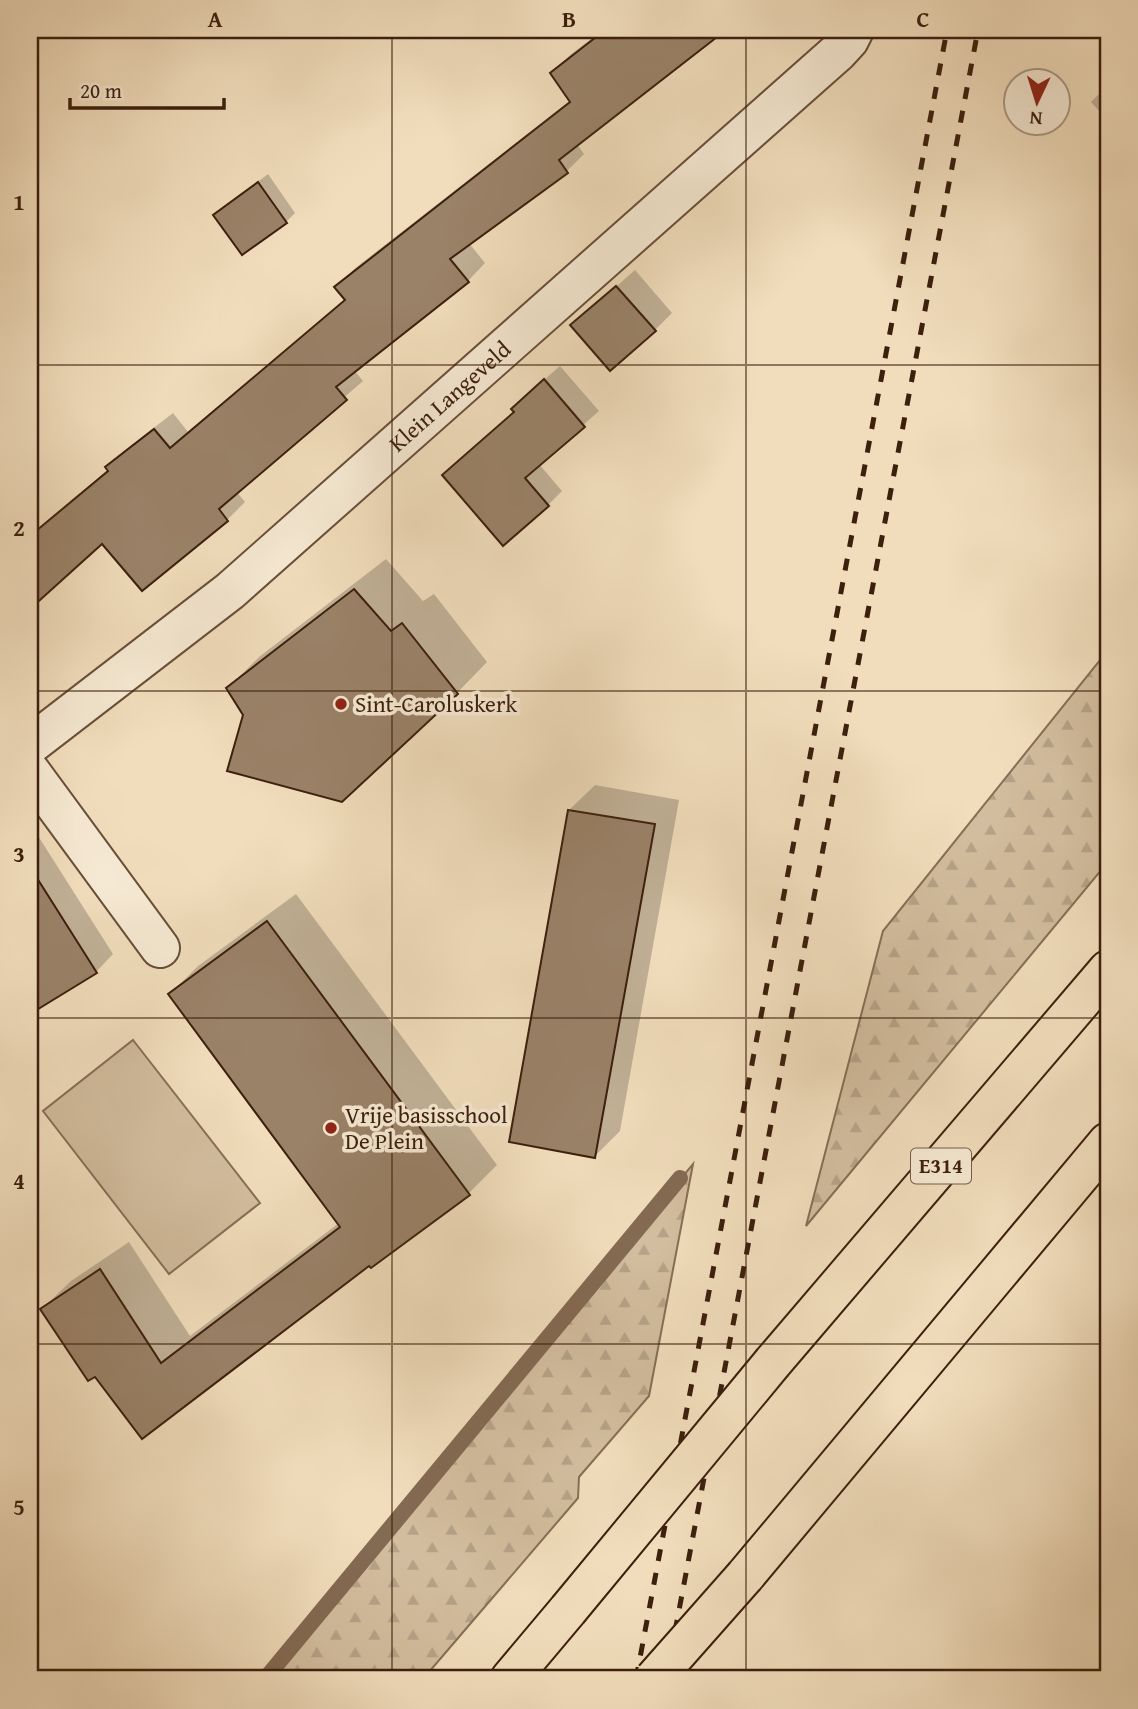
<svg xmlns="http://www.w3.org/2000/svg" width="1138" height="1709" font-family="'Gentium Book Plus',serif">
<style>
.green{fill:#d2bd9e;stroke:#876e56;stroke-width:2}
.forest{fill:url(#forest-firs);stroke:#876e56;stroke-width:2}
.shadow{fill:#0003}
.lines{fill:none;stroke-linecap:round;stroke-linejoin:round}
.stream{stroke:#836a52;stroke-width:16}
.building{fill:#9a8268;stroke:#3c1f0d;stroke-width:2}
.street-casing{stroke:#694e39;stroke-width:42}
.highway-casing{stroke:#3c1f0d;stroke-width:42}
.street{stroke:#f6e9d3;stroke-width:38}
.highway{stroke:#f1ddbc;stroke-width:38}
.rail{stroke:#3c1f0d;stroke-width:5;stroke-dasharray:12 12;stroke-linecap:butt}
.highway-bridge-casing{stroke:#3c1f0d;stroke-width:42;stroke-linecap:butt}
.highway-bridge{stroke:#f1ddbc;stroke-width:38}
.grid{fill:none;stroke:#3c1f0d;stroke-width:2;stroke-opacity:0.55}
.poi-dot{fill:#8f2418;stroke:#f6e9d3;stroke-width:2.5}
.labels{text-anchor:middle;stroke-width:7;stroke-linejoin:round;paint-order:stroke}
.shield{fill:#f6e9d3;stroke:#745c48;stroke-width:2}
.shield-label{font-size:21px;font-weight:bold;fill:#3c1f0d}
.street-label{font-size:23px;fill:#3c1f0d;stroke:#f6e9d3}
.poi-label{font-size:23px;fill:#3c1f0d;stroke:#f6e9d3;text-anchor:start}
.neatline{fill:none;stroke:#3c1f0d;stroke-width:2.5}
.grid-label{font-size:23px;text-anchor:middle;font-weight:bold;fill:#3c1f0d}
</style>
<defs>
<pattern id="forest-firs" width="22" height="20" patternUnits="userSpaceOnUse" patternTransform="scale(1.75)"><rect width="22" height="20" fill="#d2bd9e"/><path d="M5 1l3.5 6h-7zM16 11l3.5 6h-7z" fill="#b5a287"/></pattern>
</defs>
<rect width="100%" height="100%" fill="#f1ddbc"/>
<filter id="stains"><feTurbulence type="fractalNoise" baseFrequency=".00286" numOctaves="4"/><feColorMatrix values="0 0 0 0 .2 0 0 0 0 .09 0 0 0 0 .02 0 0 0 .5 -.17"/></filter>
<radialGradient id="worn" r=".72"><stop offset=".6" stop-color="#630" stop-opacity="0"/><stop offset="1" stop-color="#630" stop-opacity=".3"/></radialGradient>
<path class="green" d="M 133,1040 L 260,1203 L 169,1274 L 43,1111 Z"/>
<path class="forest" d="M 1108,650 L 1108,862 L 806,1226 L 883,931 Z
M 693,1164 L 649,1396 L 579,1477 L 578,1498 L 423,1679 L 261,1679 Z"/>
<path class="shadow" d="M 603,30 L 720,30 L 577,144 L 584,154 L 567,171 L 469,243 L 485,263 L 468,281 L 354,370 L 363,381 L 236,491 L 245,502 L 227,520 L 142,589 L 102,541 L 30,605 L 30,535 L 109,469 L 107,467 L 125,450 L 173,413 L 188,432 L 346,299 L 337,287 L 354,269 L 571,100 L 553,73 L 570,55 Z
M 1108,85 L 1108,121 L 1091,102 Z
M 268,174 L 295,213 L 286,222 L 215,215 Z
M 635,270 L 672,313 L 655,330 L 573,325 Z
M 560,366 L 599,411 L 539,464 L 562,491 L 548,505 L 444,475 L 516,411 L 528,394 Z
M 386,559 L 423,601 L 434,594 L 487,662 L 457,693 L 245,715 L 228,688 L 259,657 Z
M 595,785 L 679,800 L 620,1131 L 595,1156 L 569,810 Z
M 33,828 L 113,954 L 96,972 L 34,1010 L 30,1004 L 30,830 Z
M 296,894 L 497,1165 L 469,1193 L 371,1266 L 370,1264 L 142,1437 L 42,1309 L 71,1281 L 129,1242 L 190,1336 L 339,1223 L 170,994 L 198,966 Z"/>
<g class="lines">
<path class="stream" d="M 265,1679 L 680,1178"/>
</g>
<path class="building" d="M 605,30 L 726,30 L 559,160 L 568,173 L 450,259 L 469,282 L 336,387 L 347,400 L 219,509 L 228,521 L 142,591 L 102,544 L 30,609 L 30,536 L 108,471 L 105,467 L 154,429 L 170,448 L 345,300 L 334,287 L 570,102 L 550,73 Z
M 258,182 L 287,223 L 242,255 L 213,215 Z
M 616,286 L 656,331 L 610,371 L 570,325 Z
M 544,379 L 585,427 L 525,478 L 549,506 L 503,546 L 442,475 L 514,412 L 511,409 Z
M 354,589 L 391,631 L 402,623 L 458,694 L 342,802 L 227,771 L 243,715 L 226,688 Z
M 568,810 L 655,824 L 595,1158 L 509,1142 Z
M 30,867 L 97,973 L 30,1014 Z
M 267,921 L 470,1195 L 371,1268 L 369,1266 L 142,1439 L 95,1377 L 88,1381 L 40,1309 L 100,1269 L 161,1363 L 340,1227 L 168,994 Z"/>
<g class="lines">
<defs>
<g id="street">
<path id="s1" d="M 30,745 L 230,591 L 838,52 L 849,40 L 854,30"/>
<path d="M 30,771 L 160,948"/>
</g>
<path id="highway" d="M 773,1362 L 1108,970
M 745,1576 L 1108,1142
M 510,1679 L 568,1610"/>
</defs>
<use href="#street" class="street-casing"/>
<use href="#highway" class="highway-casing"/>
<use href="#street" class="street"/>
<use href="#highway" class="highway"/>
<path class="rail" d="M 636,1679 L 947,30
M 666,1679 L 978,30"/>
<defs>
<path id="highway-bridge" d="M 568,1610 L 773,1362
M 654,1679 L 745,1576"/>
</defs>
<use href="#highway-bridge" class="highway-bridge-casing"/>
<use href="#highway-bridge" class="highway-bridge"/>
</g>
<path class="grid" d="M 392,30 L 392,1679M 746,30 L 746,1679M 30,365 L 1108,365M 30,691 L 1108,691M 30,1018 L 1108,1018M 30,1344 L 1108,1344"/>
<g class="poi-dot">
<circle cx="341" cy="704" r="7"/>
<circle cx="331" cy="1128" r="7"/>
</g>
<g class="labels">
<rect class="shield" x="911" y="1148.5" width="60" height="35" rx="5"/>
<g class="shield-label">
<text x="941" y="1173">E314</text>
</g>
<g class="street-label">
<text dy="8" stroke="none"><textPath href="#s1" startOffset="546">Klein Langeveld</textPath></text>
</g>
<g class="poi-label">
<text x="355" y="712">Sint-Caroluskerk</text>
<text x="345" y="1123">Vrije basisschool<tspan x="345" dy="26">De Plein</tspan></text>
</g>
</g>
<rect width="1138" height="1709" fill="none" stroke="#f1ddbc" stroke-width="77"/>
<g transform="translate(1037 102) rotate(184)"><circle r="33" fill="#f6e9d3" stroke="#ac9884" stroke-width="2"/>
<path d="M0-5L12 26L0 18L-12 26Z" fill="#8f2418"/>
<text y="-10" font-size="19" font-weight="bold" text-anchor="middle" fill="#3c1f0d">N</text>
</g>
<path d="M70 98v10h154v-10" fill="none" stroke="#3c1f0d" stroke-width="3.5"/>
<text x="80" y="98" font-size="21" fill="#3c1f0d" stroke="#f6e9d3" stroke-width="5" paint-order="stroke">20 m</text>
<rect x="38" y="38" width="1062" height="1632" class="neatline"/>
<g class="grid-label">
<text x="215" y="27">A</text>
<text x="569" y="27">B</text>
<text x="923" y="27">C</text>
<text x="19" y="210">1</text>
<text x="19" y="536">2</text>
<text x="19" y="862">3</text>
<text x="19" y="1189">4</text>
<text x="19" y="1515">5</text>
</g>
<rect width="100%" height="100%" filter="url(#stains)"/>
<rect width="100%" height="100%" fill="url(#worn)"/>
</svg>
